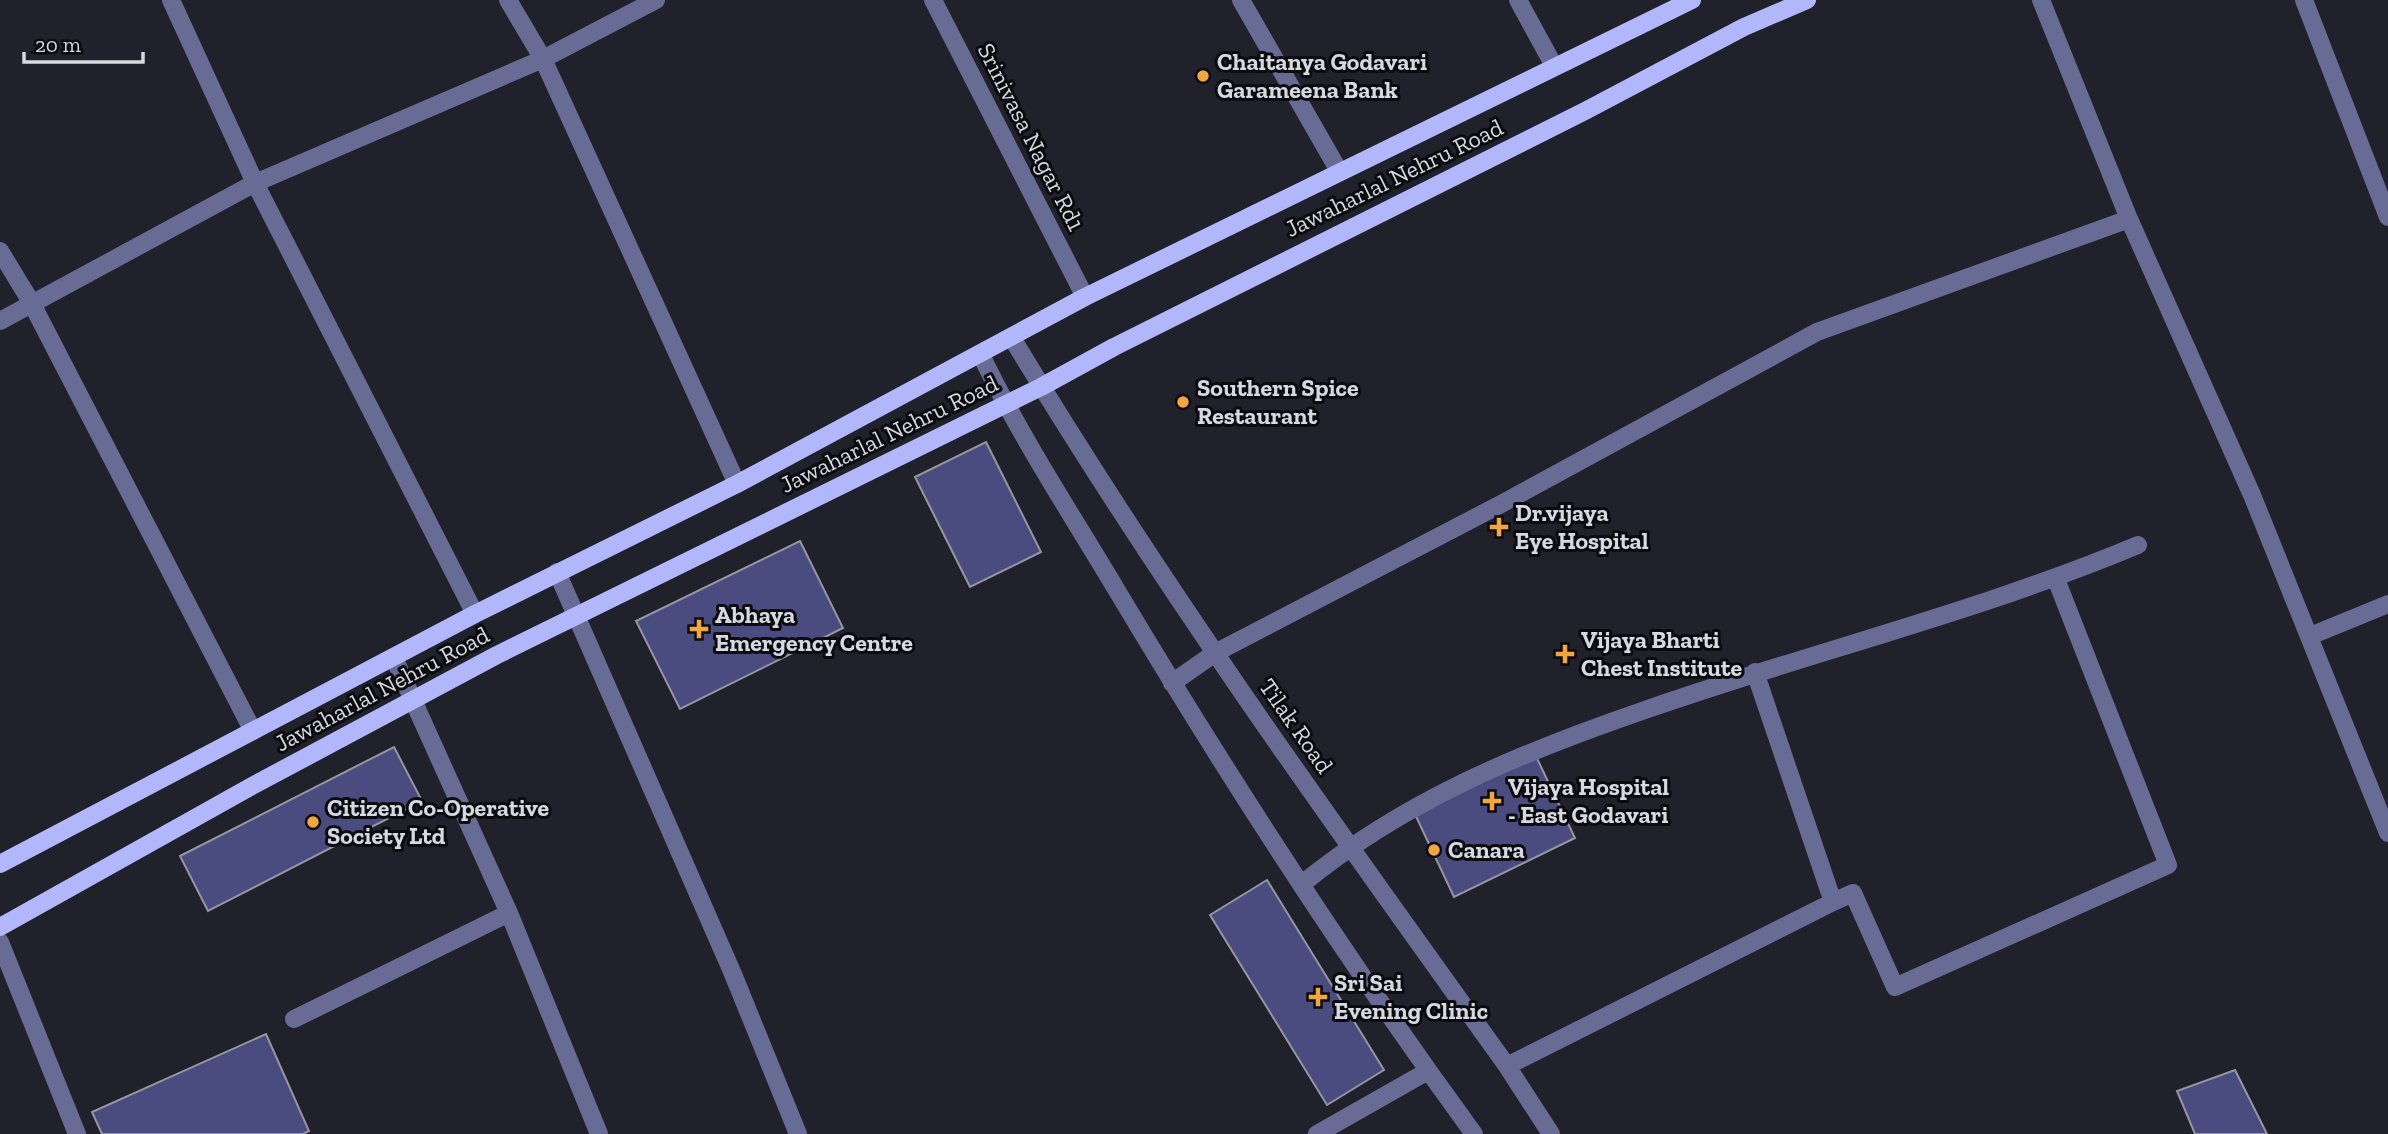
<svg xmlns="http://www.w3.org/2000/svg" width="2388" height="1134" font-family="'Zilla Slab',serif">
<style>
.building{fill:#4a4c7f;stroke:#9596a3;stroke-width:2}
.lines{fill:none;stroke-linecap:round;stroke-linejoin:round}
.minor{stroke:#686b94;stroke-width:18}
.major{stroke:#b2b7fc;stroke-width:18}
.poi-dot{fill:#f1a63f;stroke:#0b0b10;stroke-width:2.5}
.labels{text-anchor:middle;stroke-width:6;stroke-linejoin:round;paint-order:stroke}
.poi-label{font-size:24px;font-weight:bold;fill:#d8d9e0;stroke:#0b0b10;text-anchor:start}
.street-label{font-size:24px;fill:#d8d9e0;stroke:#0b0b10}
</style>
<rect width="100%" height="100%" fill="#20212b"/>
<path class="building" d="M 986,442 L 1041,552 L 970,587 L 915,477 Z
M 800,541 L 843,628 L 680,709 L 636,621 Z
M 394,747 L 422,801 L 208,911 L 180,856 Z
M 1533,750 L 1575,838 L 1454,897 L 1412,808 Z
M 1267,880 L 1384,1070 L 1327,1105 L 1210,915 Z
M 266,1034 L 309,1131 L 303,1134 L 102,1134 L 92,1112 Z
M 2235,1070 L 2267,1134 L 2195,1134 L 2177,1091 Z"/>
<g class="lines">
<path class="minor" d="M 171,0 L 255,183 L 475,614
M 508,0 L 543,59 L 737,484
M 933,0 L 1085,297
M 1241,0 L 1339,171
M 1518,0 L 1554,66
M 2041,0 L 2129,219 L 2252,495 L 2388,833
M 2304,0 L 2388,217
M 0,251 L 31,302 L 253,731
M 0,321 L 255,183 L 543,59 L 656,0
M 1012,338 C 1164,590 1336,828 1507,1066 L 1551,1134
M 981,355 C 1020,436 1070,512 1116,589 C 1227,775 1346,959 1474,1134
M 557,572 L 733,974 L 798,1134
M 2310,636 L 2388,604
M 394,658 L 509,913 L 599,1134
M 1172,683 L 1215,653 L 1503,503 L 1817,332 L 2129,219
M 1302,884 C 1405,800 1520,753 1645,710 C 1808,653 1978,612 2138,545
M 1833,902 L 1853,893 L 1895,987 L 2168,865 L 2056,579
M 0,942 L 77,1134
M 294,1019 L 509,913
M 1507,1066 L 1833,902 L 1755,672
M 1317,1134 L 1428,1071"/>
<path class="major" d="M 0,864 L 475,614 L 737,484 L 1085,297 L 1692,0
M 0,927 L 252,786 L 497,655 L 1041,387 L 1114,347 L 1585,111 L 1744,27 L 1807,0"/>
</g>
<g class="poi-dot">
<circle cx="1203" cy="76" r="7"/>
<circle cx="1183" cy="402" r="7"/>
<path d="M1495.5 516.5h7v7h7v7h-7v7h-7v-7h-7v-7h7z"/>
<path d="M695.5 618.5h7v7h7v7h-7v7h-7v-7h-7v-7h7z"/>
<path d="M1561.5 643.5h7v7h7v7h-7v7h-7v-7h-7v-7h7z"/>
<path d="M1488.5 790.5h7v7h7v7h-7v7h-7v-7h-7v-7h7z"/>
<circle cx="313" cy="822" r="7"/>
<circle cx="1434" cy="850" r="7"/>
<path d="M1314.5 986.5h7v7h7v7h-7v7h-7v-7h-7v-7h7z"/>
</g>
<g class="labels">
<g class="poi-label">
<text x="1217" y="70">Chaitanya Godavari<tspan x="1217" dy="28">Garameena Bank</tspan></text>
<text x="1197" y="396">Southern Spice<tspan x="1197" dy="28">Restaurant</tspan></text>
<text x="1515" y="521">Dr.vijaya<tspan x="1515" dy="28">Eye Hospital</tspan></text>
<text x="715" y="623">Abhaya<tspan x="715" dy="28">Emergency Centre</tspan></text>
<text x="1581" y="648">Vijaya Bharti<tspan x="1581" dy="28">Chest Institute</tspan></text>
<text x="1508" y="795">Vijaya Hospital<tspan x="1508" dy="28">- East Godavari</tspan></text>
<text x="327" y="816">Citizen Co-Operative<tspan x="327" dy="28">Society Ltd</tspan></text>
<text x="1448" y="858">Canara</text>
<text x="1334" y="991">Sri Sai<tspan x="1334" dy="28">Evening Clinic</tspan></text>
</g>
<g class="street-label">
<text transform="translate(1031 137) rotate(63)" y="8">Srinivasa Nagar Rd1</text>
<text transform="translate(1394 178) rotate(-26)" y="8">Jawaharlal Nehru Road</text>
<text transform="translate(889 434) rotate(-26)" y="8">Jawaharlal Nehru Road</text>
<text transform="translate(382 689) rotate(-28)" y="8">Jawaharlal Nehru Road</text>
<text transform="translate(1296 726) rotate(55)" y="8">Tilak Road</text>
</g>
</g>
<path d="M24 52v10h119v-10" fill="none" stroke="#d8d9e0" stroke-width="3.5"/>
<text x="35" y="52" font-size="21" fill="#d8d9e0" stroke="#0b0b10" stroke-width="5" paint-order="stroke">20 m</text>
</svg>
